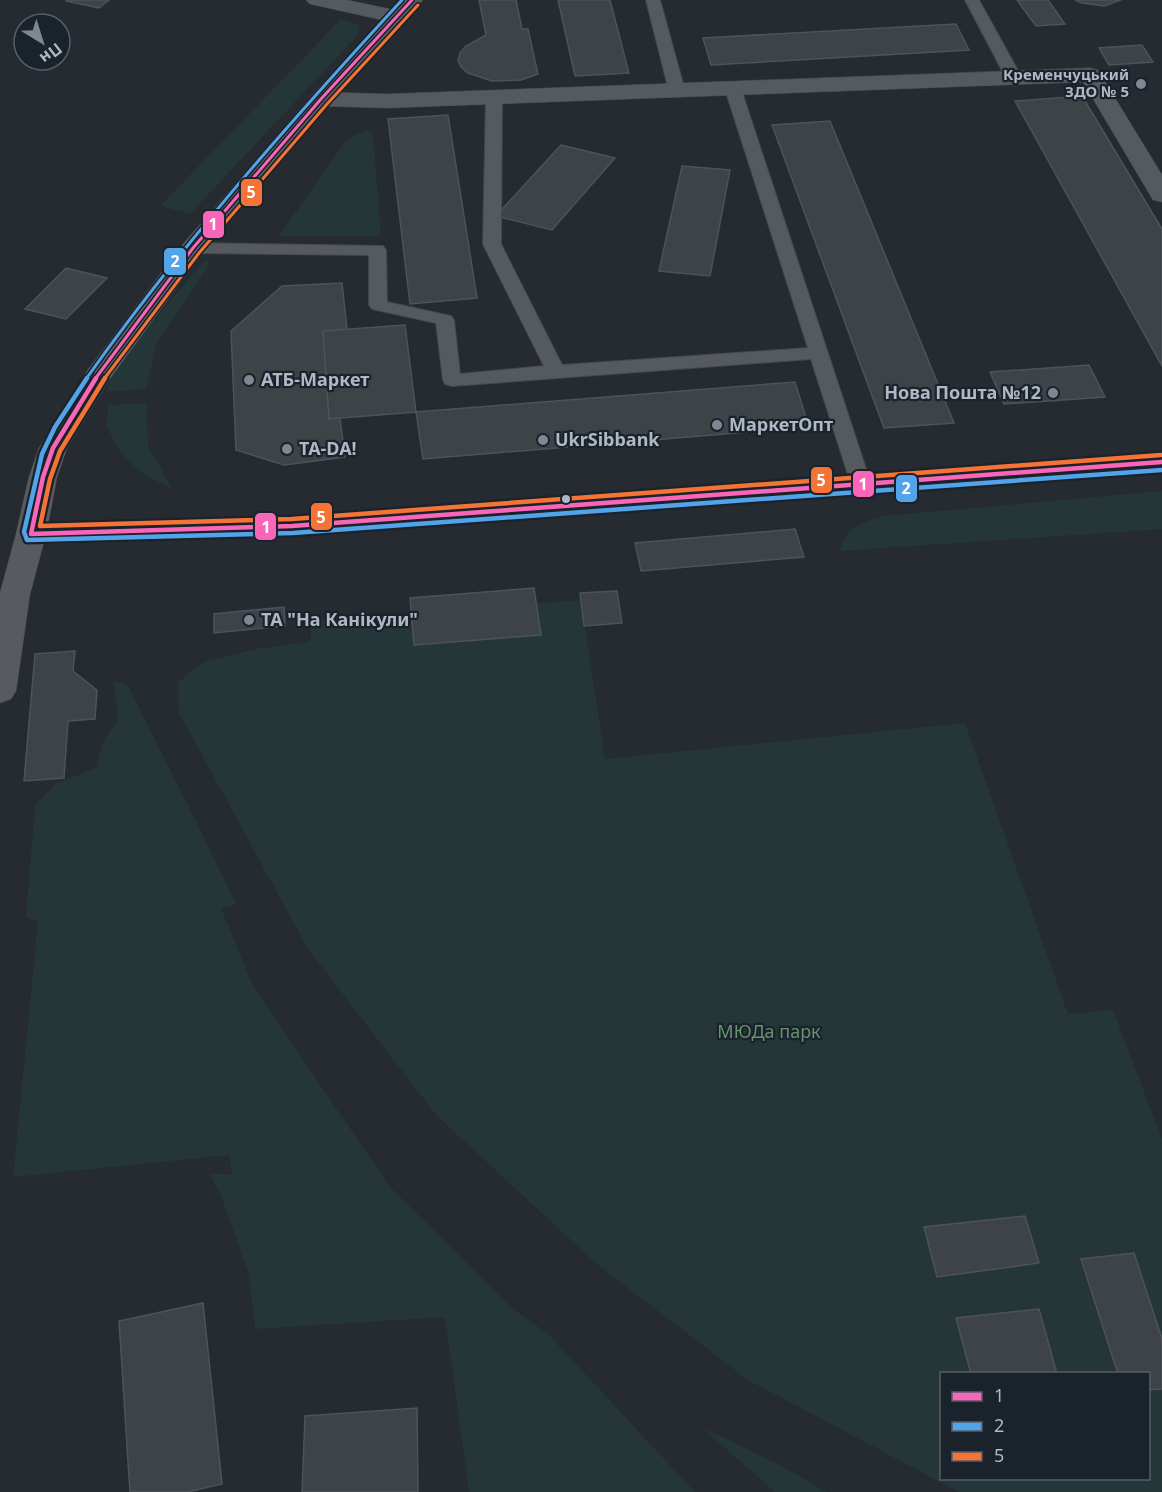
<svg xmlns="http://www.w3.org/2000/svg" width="1162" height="1492" font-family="'Noto Sans',sans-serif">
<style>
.green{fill:#243637;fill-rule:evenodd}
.building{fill:#3e4348;stroke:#4e5259;stroke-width:1.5}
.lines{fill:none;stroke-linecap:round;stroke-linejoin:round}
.service-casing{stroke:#44474c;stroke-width:2}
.minor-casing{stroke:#44474c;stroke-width:1}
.primary-casing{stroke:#43484e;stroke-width:1}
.trunk-casing{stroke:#43474d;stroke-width:1}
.service{fill:#555a5f;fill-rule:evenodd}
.minor{fill:#555a5f;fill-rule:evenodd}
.primary{fill:#575b61;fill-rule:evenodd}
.trunk{fill:#585c60;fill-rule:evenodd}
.bus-1-far1-casing{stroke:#1a222b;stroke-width:6}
.bus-1-casing{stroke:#1a222b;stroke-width:9}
.bus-2-far1-casing{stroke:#1a222b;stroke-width:6}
.bus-2-casing{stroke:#1a222b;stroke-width:9}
.bus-3-far1-casing{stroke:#1a222b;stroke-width:6}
.bus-3-casing{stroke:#1a222b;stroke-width:9}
.bus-1-far1{stroke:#fa66b7;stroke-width:3}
.bus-1{stroke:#fa66b7;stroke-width:4.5}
.bus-2-far1{stroke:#53a3e8;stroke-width:3}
.bus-2{stroke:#53a3e8;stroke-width:4.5}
.bus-3-far1{stroke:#f57335;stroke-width:3}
.bus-3{stroke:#f57335;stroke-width:4.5}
.poi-dot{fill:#7f8790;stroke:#1a222b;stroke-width:2}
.bus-dot{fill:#afb8c3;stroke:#1a222b;stroke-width:2}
.labels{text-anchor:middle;stroke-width:4.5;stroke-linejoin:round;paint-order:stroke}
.far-poi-label{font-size:15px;font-weight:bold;fill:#afb8c3;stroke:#1a222b;text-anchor:end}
.poi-label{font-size:18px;font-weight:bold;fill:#afb8c3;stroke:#1a222b;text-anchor:start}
.park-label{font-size:18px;fill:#68926f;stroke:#1a222b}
.line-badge{stroke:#1a222b;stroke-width:2}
.badge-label{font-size:16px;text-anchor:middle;font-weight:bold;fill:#fff}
</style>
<rect width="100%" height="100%" fill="#262b31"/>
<path class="green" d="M 341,19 L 359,25 L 360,30 L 355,38 L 190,214 L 160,206 Z
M 366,130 L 373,134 L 381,236 L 279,236 L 347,139 Z
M 204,261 L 211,263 L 157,342 L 146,389 L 106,392 L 115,366 Z
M 147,403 L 148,446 L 173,490 L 138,471 L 120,452 L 107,427 L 108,405 Z
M 1162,491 L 1162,529 L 840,551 C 845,528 862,522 883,516 Z
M 581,600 L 605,759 L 965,723 L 1068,1014 L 1113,1010 L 1162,1139 L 1162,1492 L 959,1492 L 748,1380 L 598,1265 L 436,1115 L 308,949 L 179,713 L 177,683 L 202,663 L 255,649 L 310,642 L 312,621 ZM 942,1374 L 1148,1374 L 1148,1478 L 942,1478 Z
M 113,680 L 128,686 L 197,823 L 236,904 L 221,908 L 253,986 L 390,1187 L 517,1312 L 547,1333 L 695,1492 L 469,1492 L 445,1317 L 255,1329 L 249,1275 L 221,1195 L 209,1173 L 232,1175 L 229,1155 L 13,1177 L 38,922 L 26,916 L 35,805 L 57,783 L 96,768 L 103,741 L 118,720 Z
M 700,1426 L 776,1463 L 827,1492 L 775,1492 Z"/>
<path class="building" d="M 67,0 L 109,0 L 99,8 L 66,1 Z
M 479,0 L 516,0 L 522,29 L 528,29 L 538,74 L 521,80 L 492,81 L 468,73 L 461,67 L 458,60 L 460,53 L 466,46 L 486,35 Z
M 558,0 L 610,0 L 629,73 L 575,76 Z
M 1017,0 L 1048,0 L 1065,24 L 1036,26 Z
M 1075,0 L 1121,0 L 1104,6 L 1082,3 Z
M 956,24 L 969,50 L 711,65 L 703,38 Z
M 1142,45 L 1153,62 L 1109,65 L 1099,48 Z
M 1082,96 L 1162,229 L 1162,366 L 1015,101 Z
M 448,115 L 477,298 L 410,304 L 388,119 Z
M 830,121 L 954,423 L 884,428 L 772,125 Z
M 561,145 L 615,158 L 552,230 L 496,216 Z
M 682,166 L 730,170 L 710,276 L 659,271 Z
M 66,268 L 107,278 L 66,319 L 25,309 Z
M 342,283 L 347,329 L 323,331 L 329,419 L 340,418 L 345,457 L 284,465 L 236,450 L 231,331 L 282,286 Z
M 405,325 L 416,412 L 329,419 L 323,331 Z
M 1089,365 L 1105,397 L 1004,404 L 990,372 Z
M 795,382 L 809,427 L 423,459 L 416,412 Z
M 795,529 L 804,557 L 641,571 L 635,543 Z
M 534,588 L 541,635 L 414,645 L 410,598 Z
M 617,591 L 622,623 L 584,626 L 580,593 Z
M 284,607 L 285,626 L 214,633 L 214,614 Z
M 75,651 L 73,671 L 97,690 L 95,719 L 68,721 L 64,778 L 24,781 L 35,654 Z
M 1025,1216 L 1039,1263 L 937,1277 L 924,1227 Z
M 1134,1253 L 1162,1339 L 1162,1389 L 1148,1390 L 1148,1374 L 1118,1374 L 1081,1259 Z
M 203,1303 L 222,1484 L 188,1492 L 130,1492 L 119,1321 Z
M 1039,1309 L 1057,1374 L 971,1374 L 956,1318 Z
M 417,1408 L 418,1492 L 302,1492 L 305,1416 Z"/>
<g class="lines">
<defs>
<path id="service" d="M 646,0 L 660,0 L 685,91 L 682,94 L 672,94 L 669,91 Z
M 965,0 L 979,0 L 1022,78 L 1019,81 L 1009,81 L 1006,78 Z
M 733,84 L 741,89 L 871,484 L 868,489 L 861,490 L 854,489 L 851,484 L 811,359 L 452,386 L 445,384 L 443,380 L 436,323 L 372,309 L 369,305 L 369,255 L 193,253 L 187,252 L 184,248 L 187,244 L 193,243 L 383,246 L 386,250 L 387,302 L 451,316 L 454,320 L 460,374 L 544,366 L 483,244 L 486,98 L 494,93 L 502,98 L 501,244 L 562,365 L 808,348 L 725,89 Z"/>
<path id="minor" d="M 306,0 L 347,0 L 404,12 L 407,17 L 404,22 L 396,23 L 310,4 Z
M 1090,68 L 1098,70 L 1101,75 L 1162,175 L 1162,202 L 1153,200 L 1150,195 L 1083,82 L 387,108 L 321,106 L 313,104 L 310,99 L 313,94 L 321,92 L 387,94 Z"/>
<path id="primary" d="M 31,524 L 41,527 L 46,534 L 30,594 L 16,691 L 11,699 L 0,703 L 0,593 L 16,534 L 21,527 Z"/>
<path id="trunk" d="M 400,0 L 423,0 L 329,104 L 202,253 L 109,380 L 67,448 L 57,477 L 48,524 L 292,516 L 1162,453 L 1162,471 L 292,536 L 31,544 L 21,541 L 16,534 L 29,477 L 39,448 L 87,371 L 184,243 L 313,94 Z"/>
</defs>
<use href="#service" class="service-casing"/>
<use href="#minor" class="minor-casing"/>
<use href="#primary" class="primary-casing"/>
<use href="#trunk" class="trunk-casing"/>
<use href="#service" class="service"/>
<use href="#minor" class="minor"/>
<use href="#primary" class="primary"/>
<use href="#trunk" class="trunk"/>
<defs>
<path id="bus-1-far1" d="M 95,379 L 193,248 L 321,99 L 412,0"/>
<path id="bus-1" d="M 96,378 L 53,448 L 43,477 L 31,534 L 292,526 L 1162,462"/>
<path id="bus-2-far1" d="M 86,379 C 181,245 291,121 402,0"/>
<path id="bus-2" d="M 87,378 L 55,427 L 42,454 L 24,532 L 27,540 L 293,533 L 1162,470"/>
<path id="bus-3-far1" d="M 104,379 L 199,253 L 327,104 L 418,5"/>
<path id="bus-3" d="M 105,378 L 60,451 L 50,479 L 40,526 L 292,519 L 1161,455"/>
</defs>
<use href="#bus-1-far1" class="bus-1-far1-casing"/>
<use href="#bus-1" class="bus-1-casing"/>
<use href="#bus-2-far1" class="bus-2-far1-casing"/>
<use href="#bus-2" class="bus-2-casing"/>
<use href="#bus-3-far1" class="bus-3-far1-casing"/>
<use href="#bus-3" class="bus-3-casing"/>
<use href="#bus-1-far1" class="bus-1-far1"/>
<use href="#bus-1" class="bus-1"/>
<use href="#bus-2-far1" class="bus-2-far1"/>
<use href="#bus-2" class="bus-2"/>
<use href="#bus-3-far1" class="bus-3-far1"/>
<use href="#bus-3" class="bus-3"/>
</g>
<g class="poi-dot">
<circle cx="1141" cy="84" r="6"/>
<circle cx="249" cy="380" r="6"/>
<circle cx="1053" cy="393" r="6"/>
<circle cx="717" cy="425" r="6"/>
<circle cx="543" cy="440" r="6"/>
<circle cx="287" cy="449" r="6"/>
<circle cx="249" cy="620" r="6"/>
</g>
<circle class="bus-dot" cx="566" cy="499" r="5"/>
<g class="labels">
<g class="far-poi-label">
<text x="1129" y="80">Кременчуцький<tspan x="1129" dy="17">ЗДО № 5</tspan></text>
</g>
<g class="poi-label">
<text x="261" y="386">АТБ-Маркет</text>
<text x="1041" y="399" text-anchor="end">Нова Пошта №12</text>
<text x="729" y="431">МаркетОпт</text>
<text x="555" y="446">UkrSibbank</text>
<text x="299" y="455">TA-DA!</text>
<text x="261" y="626">ТА "На Канікули"</text>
</g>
<g class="park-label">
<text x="769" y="1038">МЮДа парк</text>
</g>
</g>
<g class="line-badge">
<rect x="240" y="178" width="23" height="29" rx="6" fill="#f57335"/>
<rect x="202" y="210" width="23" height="29" rx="6" fill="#fa66b7"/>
<rect x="163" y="247" width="24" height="29" rx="6" fill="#53a3e8"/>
<rect x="810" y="466" width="23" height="28" rx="6" fill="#f57335"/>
<rect x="852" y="470" width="23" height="28" rx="6" fill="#fa66b7"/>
<rect x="895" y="474" width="23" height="29" rx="6" fill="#53a3e8"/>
<rect x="310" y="502" width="23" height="29" rx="6" fill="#f57335"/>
<rect x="254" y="512" width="23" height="29" rx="6" fill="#fa66b7"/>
</g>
<g class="badge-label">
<text x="251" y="198">5</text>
<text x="213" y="230">1</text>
<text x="175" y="267">2</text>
<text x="821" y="486">5</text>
<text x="863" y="490">1</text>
<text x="906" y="494">2</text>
<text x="321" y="523">5</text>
<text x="266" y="533">1</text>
</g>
<rect x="940" y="1372" width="210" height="108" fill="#1a222b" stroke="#565e68" stroke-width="1.5"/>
<rect x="952" y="1392" width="30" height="9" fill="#fa66b7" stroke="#565e68" stroke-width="1.5"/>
<text x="994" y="1402" font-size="18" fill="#afb8c3">1</text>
<rect x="952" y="1422" width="30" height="9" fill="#53a3e8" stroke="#565e68" stroke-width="1.5"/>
<text x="994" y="1432" font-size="18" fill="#afb8c3">2</text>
<rect x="952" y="1452" width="30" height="9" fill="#f57335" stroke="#565e68" stroke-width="1.5"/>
<text x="994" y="1462" font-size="18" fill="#afb8c3">5</text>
<g transform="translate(42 42) rotate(142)"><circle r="28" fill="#1a222b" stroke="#565e68" stroke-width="1.5"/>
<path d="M0-4.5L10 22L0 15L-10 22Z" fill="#7f8790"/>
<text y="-9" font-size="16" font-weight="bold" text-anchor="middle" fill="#afb8c3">Пн</text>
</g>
</svg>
